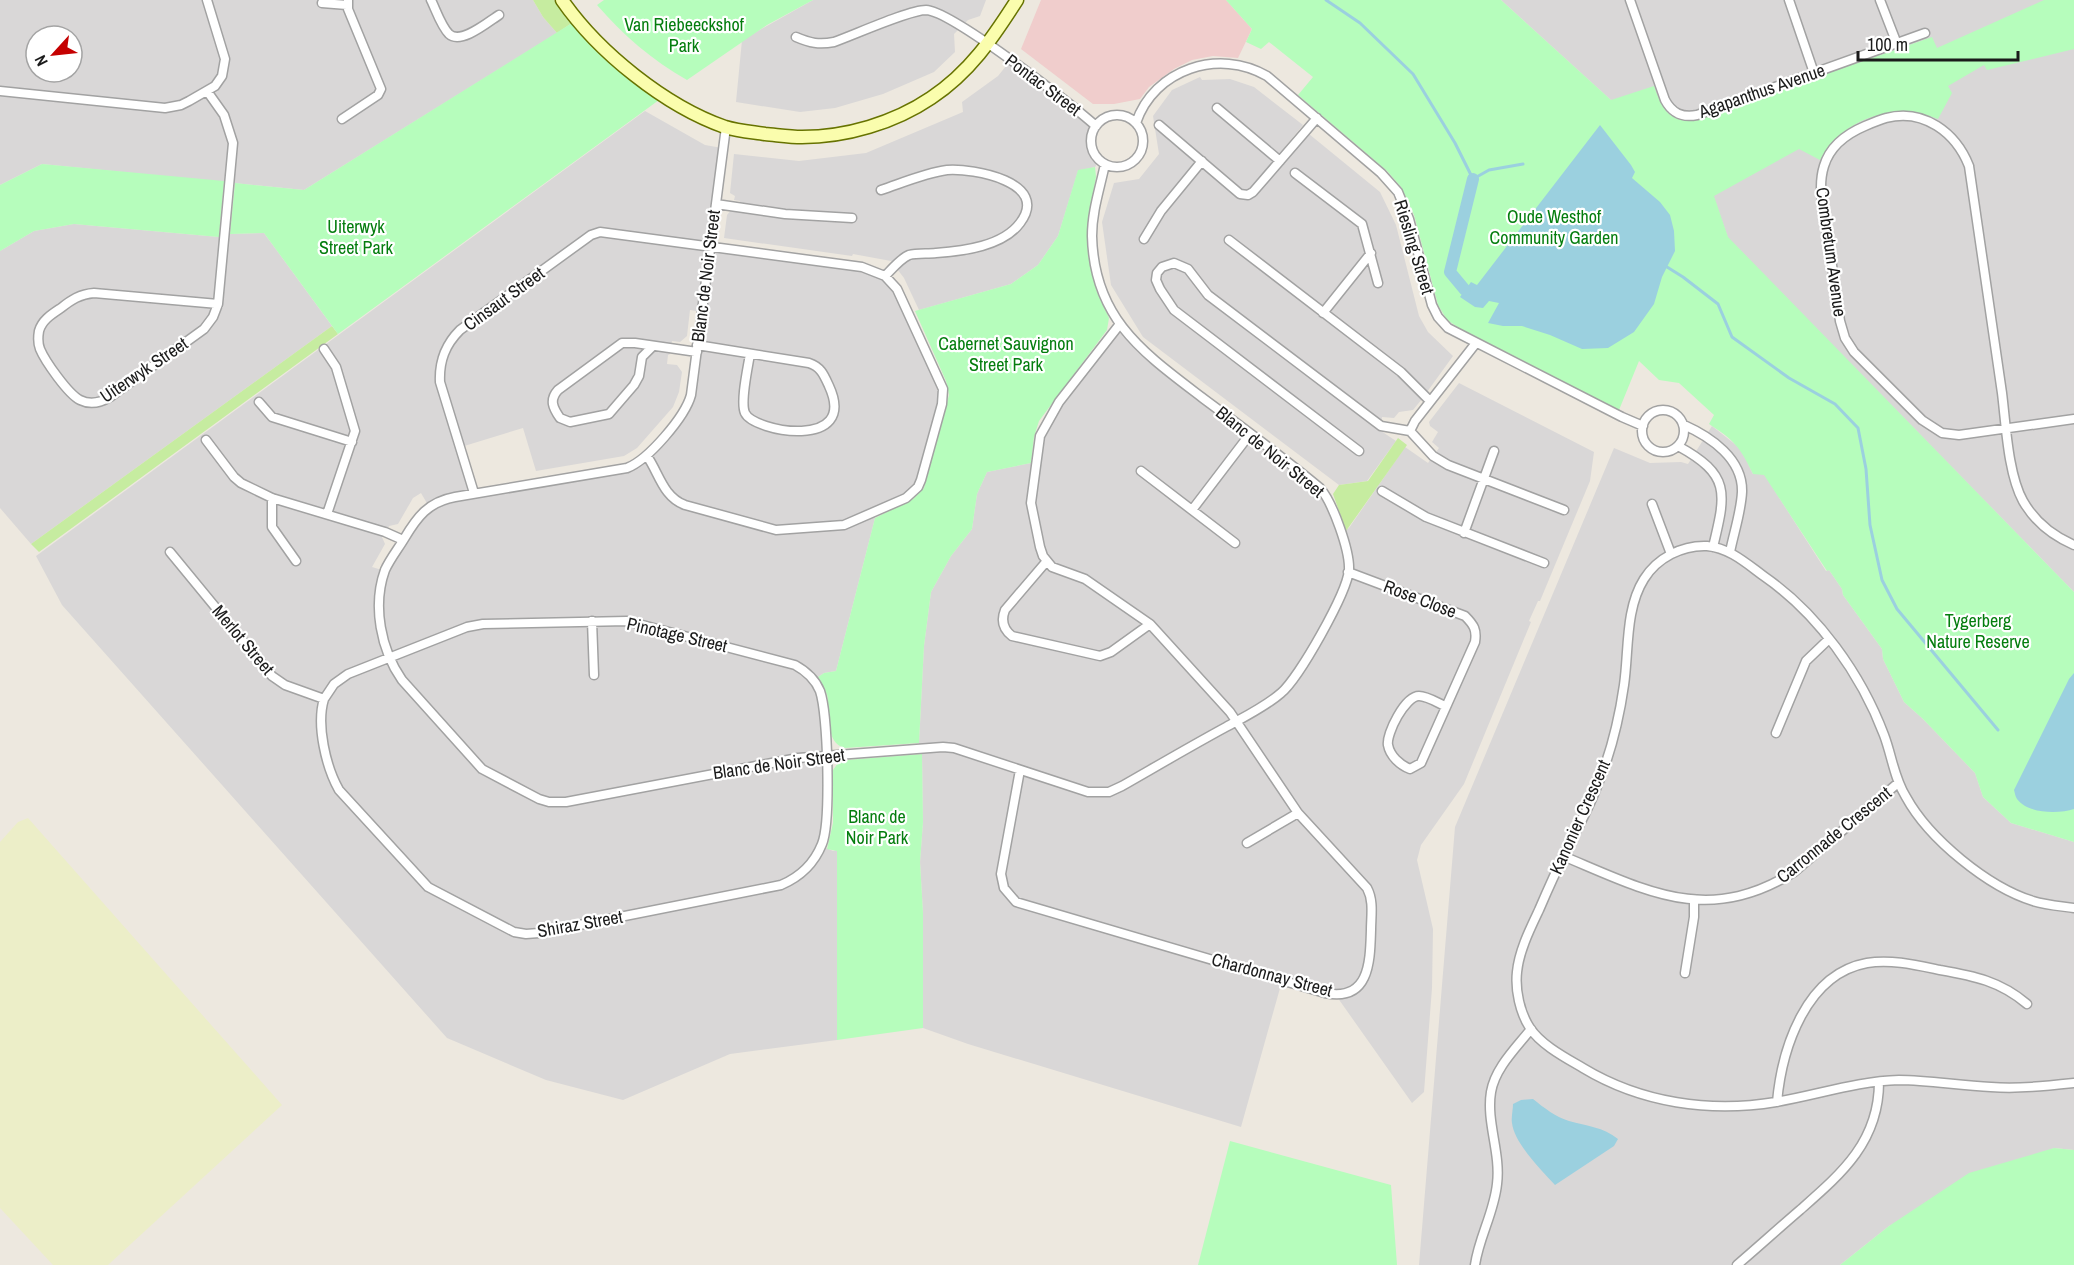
<svg xmlns="http://www.w3.org/2000/svg" width="2074" height="1265" font-family="'Archivo Narrow',sans-serif">
<style>
.residential{fill:#d9d7d7;fill-rule:evenodd}
.commercial{fill:#f0cdcc}
.farmland{fill:#eceec8}
.grass{fill:#c6eca0}
.park{fill:#b6fdbc}
.water{fill:#9bd0df}
.lines{fill:none;stroke-linecap:round;stroke-linejoin:round}
.stream{stroke:#9bd0df;stroke-width:3}
.canal{stroke:#9bd0df;stroke-width:12}
.street-casing{stroke:#a2a2a2;stroke-width:11}
.secondary-casing{stroke:#677300;stroke-width:15}
.street{stroke:#fff;stroke-width:8}
.secondary{stroke:#fafdad;stroke-width:12}
.labels{text-anchor:middle;stroke-width:4.5;stroke-linejoin:round;paint-order:stroke}
.park-label{font-size:18px;fill:#047d0e;stroke:#fff}
.street-label{font-size:18px;fill:#1b1b1b;stroke:#fff}
</style>
<rect width="100%" height="100%" fill="#ede8df"/>
<path class="residential" d="M 0,0 L 533,0 L 543,17 L 557,33 L 304,190 L 42,164 L 0,185 ZM 36,36 L 72,36 L 72,72 L 36,72 Z
M 813,0 L 986,0 L 980,16 L 968,20 L 954,34 L 955,52 L 934,72 L 883,94 L 835,108 L 800,112 L 736,102 L 742,40 Z
M 1501,0 L 2074,0 L 2074,592 L 1728,238 L 1712,192 Z
M 1010,61 L 1096,126 L 1091,138 L 1091,144 L 1094,153 L 1100,160 L 1095,167 L 1078,171 L 1058,236 L 1038,265 L 1011,284 L 919,310 L 904,278 L 891,261 L 853,254 L 852,256 L 724,238 L 727,215 L 732,209 L 738,210 L 740,201 L 734,200 L 735,196 L 730,193 L 734,154 L 799,161 L 866,153 L 963,112 L 962,102 L 998,76 Z
M 1200,77 L 1202,80 L 1230,79 L 1254,87 L 1303,125 L 1284,148 L 1290,154 L 1309,134 L 1380,192 L 1396,225 L 1419,316 L 1428,332 L 1453,356 L 1427,392 L 1421,387 L 1416,393 L 1422,399 L 1413,410 L 1399,412 L 1394,418 L 1382,417 L 1381,431 L 1396,441 L 1367,481 L 1339,485 L 1143,337 L 1111,285 L 1102,222 L 1114,183 L 1139,179 L 1159,154 L 1153,116 L 1172,90 Z
M 645,111 L 705,145 L 722,148 L 710,246 L 862,268 L 891,282 L 942,389 L 916,489 L 873,513 L 875,518 L 836,671 L 824,673 L 814,680 L 819,687 L 827,756 L 822,846 L 833,851 L 837,850 L 837,1040 L 730,1054 L 623,1100 L 546,1080 L 447,1038 L 62,605 L 36,556 ZM 690,310 L 701,312 L 685,410 L 637,462 L 474,493 L 461,447 L 523,428 L 536,471 L 624,456 L 637,448 L 673,407 L 679,392 L 682,372 L 677,365 L 667,364 L 668,355 L 670,354 L 672,341 L 680,342 L 687,336 ZM 421,493 L 428,505 L 385,571 L 372,567 L 385,544 L 382,537 L 389,526 L 398,524 L 413,498 Z
M 74,224 L 219,237 L 230,234 L 264,233 L 332,326 L 31,544 L 0,508 L 0,251 L 34,231 Z
M 1120,324 L 1128,335 L 1315,483 L 1341,533 L 1349,528 L 1405,447 L 1428,463 L 1439,448 L 1432,442 L 1438,432 L 1430,426 L 1429,422 L 1459,383 L 1594,452 L 1590,481 L 1540,601 L 1538,601 L 1529,621 L 1531,622 L 1464,784 L 1421,845 L 1417,860 L 1433,929 L 1432,988 L 1424,1092 L 1412,1103 L 1335,994 L 1282,981 L 1241,1127 L 968,1044 L 923,1028 L 923,913 L 920,862 L 923,822 L 922,754 L 919,743 L 924,646 L 931,592 L 951,556 L 972,529 L 977,494 L 987,472 L 1036,462 L 1046,423 Z
M 1712,426 L 1741,449 L 1753,474 L 1764,474 L 1826,571 L 1829,570 L 1842,589 L 1843,595 L 1882,649 L 1883,659 L 1904,702 L 1923,719 L 1975,773 L 1983,797 L 2011,823 L 2074,842 L 2074,1150 L 2054,1148 L 1889,1226 L 1840,1265 L 1419,1265 L 1455,827 L 1614,448 L 1650,463 L 1681,462 L 1688,464 Z"/>
<path class="commercial" d="M 1041,0 L 1226,0 L 1252,29 L 1238,58 L 1213,56 L 1192,60 L 1174,69 L 1149,87 L 1140,99 L 1114,104 L 1093,104 L 1021,49 Z"/>
<path class="farmland" d="M 28,818 L 282,1105 L 108,1265 L 53,1265 L 0,1208 L 0,842 L 18,822 Z"/>
<path class="grass" d="M 533,0 L 554,0 L 572,23 L 557,33 L 543,17 Z
M 332,326 L 338,334 L 39,552 L 31,544 Z
M 1398,438 L 1407,445 L 1346,531 L 1333,494 L 1339,485 L 1368,481 Z"/>
<path class="park" d="M 604,0 L 813,0 L 767,25 L 687,80 C 653,61 623,35 597,5 Z
M 1226,0 L 1501,0 L 1611,100 L 1654,86 C 1661,105 1667,121 1691,121 L 1932,37 L 1937,48 L 2044,0 L 2074,0 L 2074,49 L 1987,70 L 1984,65 L 1948,86 L 1952,93 L 1938,119 C 1895,101 1841,119 1820,160 L 1799,149 L 1714,196 L 1728,237 L 2074,592 L 2074,842 L 2011,823 L 1983,797 L 1975,773 L 1923,719 L 1904,702 L 1883,659 L 1882,649 L 1843,595 L 1842,589 L 1829,570 L 1827,571 L 1764,475 L 1753,474 C 1740,447 1734,440 1709,424 L 1714,415 L 1679,383 L 1659,380 L 1639,361 L 1619,410 L 1459,328 L 1447,320 L 1438,305 L 1414,215 L 1401,187 L 1387,171 L 1298,95 L 1313,77 L 1269,42 L 1261,49 L 1246,42 L 1252,29 Z
M 572,23 L 608,60 L 659,100 L 338,334 L 264,233 L 230,234 L 235,183 L 304,190 Z
M 42,164 L 224,181 L 219,237 L 74,224 L 34,231 L 0,251 L 0,185 Z
M 1095,167 L 1096,177 L 1087,228 L 1088,255 L 1097,292 L 1109,318 L 1107,330 L 1039,421 L 1034,437 L 1031,463 L 987,472 L 977,494 L 972,529 L 951,556 L 931,592 L 924,646 L 919,743 L 845,748 C 824,743 831,712 827,695 C 825,689 822,683 818,677 L 824,673 L 836,671 L 875,518 L 913,499 L 924,488 L 949,395 L 946,381 L 915,311 L 1011,284 L 1038,265 L 1058,236 L 1078,170 Z
M 922,754 L 923,822 L 920,862 L 923,913 L 923,1028 L 837,1040 L 837,851 L 827,849 L 833,823 L 833,770 L 838,763 L 846,760 Z
M 1230,1141 L 1391,1185 L 1397,1265 L 1198,1265 Z
M 2054,1148 L 2074,1150 L 2074,1265 L 1840,1265 L 1889,1226 L 1969,1173 Z"/>
<path class="water" d="M 1600,125 L 1631,165 L 1635,172 L 1632,178 L 1660,202 L 1670,215 L 1674,231 L 1675,251 L 1662,277 L 1654,304 L 1634,332 L 1608,348 L 1582,349 L 1550,335 L 1522,326 L 1503,326 L 1488,323 L 1499,303 L 1489,301 L 1483,308 L 1475,307 L 1460,297 L 1471,282 L 1477,285 Z
M 2074,673 L 2074,809 C 2059,814 2028,814 2017,799 C 2015,796 2015,793 2014,790 L 2069,679 Z
M 1533,1099 C 1544,1108 1556,1117 1569,1121 C 1587,1126 1603,1127 1618,1139 L 1614,1146 L 1555,1185 C 1542,1171 1514,1143 1512,1123 C 1511,1118 1513,1110 1513,1104 L 1521,1100 Z"/>
<g class="lines">
<path class="stream" d="M 1326,0 L 1360,23 L 1413,74 L 1455,143 L 1473,179 L 1489,170 L 1523,164
M 1667,267 L 1683,277 L 1718,304 L 1732,337 L 1789,378 L 1835,404 L 1858,428 L 1866,469 L 1870,525 L 1882,580 L 1897,609 L 1998,730"/>
<path class="canal" d="M 1465,290 L 1450,272 L 1473,179"/>
<defs>
<path id="street" d="M 431,0 C 436,10 441,26 449,34 C 461,45 488,22 499,15
M 1630,0 L 1665,100 C 1672,113 1682,118 1697,115 L 1925,33
M 1789,0 L 1814,73
M 1880,0 L 1897,44
M 322,3 L 347,5
M 796,37 C 810,43 819,45 834,42 C 854,35 909,10 926,10 C 952,11 1072,105 1096,126
M 0,91 L 165,108 L 181,105 L 189,101 L 215,86 L 222,76 L 225,59 L 207,0
M 207,91 L 224,115 L 233,143 L 218,304 L 213,317 L 204,329 L 110,397 C 100,403 90,405 80,400 C 68,394 45,361 40,349 C 38,344 38,337 39,331 C 42,320 52,314 61,308 C 71,300 80,294 94,293 L 218,304
M 1217,108 L 1280,161
M1091 141a26 26 0 1 1 52 0a26 26 0 1 1-52 0Z
M 342,119 L 378,95 L 381,89 L 348,9 L 348,0
M 1136,123 C 1154,69 1219,48 1267,76 L 1381,173 L 1398,192 L 1409,219 L 1432,305 L 1438,317 L 1448,328 L 1622,417 L 1643,426
M 1159,125 L 1240,194 L 1248,195 L 1253,192 L 1317,118
M 726,127 L 691,395 C 685,417 648,460 627,468 L 455,497 C 428,502 417,517 404,539 C 398,549 390,559 385,570 C 372,606 381,650 402,680 L 482,769 L 539,799 L 549,802 L 566,802 L 798,758 L 943,747 L 954,748 L 1088,792 L 1109,792 L 1122,786 C 1157,766 1191,746 1226,727 C 1244,717 1265,707 1281,693 C 1299,678 1347,593 1349,570 C 1350,551 1333,503 1320,488 C 1283,457 1243,428 1204,399 C 1144,353 1094,320 1092,236 C 1092,211 1100,188 1105,164
M 1295,173 L 1362,224 L 1378,283
M 881,190 C 902,183 925,173 947,170 C 973,168 1051,182 1020,223 C 1003,246 964,251 936,253 C 928,254 917,253 909,255 C 901,258 891,270 885,276
M 716,204 L 785,214 L 852,218
M 1144,239 L 1161,211 L 1202,161
M 1229,240 L 1401,372 L 1430,401
M 1323,313 L 1371,253
M 697,345 C 735,351 772,357 809,363 C 821,367 824,375 829,386 C 859,451 754,432 745,413 C 740,402 748,367 750,354
M 653,346 L 642,357 L 639,376 L 634,385 L 609,414 L 570,422 L 560,418 C 553,408 549,400 558,390 L 622,343 L 635,343 L 697,352
M 324,349 L 336,367 L 355,431 L 327,514
M 259,402 L 272,417 L 352,442
M1642 431a21 21 0 1 1 42 0a21 21 0 1 1-42 0Z
M 2074,419 L 1959,435 L 1942,433 L 1922,420 L 1854,352 L 1845,338 L 1840,321 C 1836,292 1832,263 1827,234 C 1824,212 1817,188 1824,166 C 1830,146 1846,134 1865,126 C 1872,123 1879,120 1886,118 C 1924,108 1956,133 1969,166 C 1980,242 1991,318 2002,393 C 2006,425 2008,474 2023,501 C 2035,522 2053,536 2074,545
M 1684,425 C 1711,437 1743,459 1742,492 C 1741,512 1734,532 1730,552
M 1410,431 L 1415,421 L 1476,343
M 206,440 L 234,477 L 241,483 L 272,498 L 385,532 L 403,540
M 1678,446 C 1731,475 1726,493 1713,547
M 1359,451 L 1174,310 L 1160,289 L 1156,280 L 1157,273 L 1162,267 L 1174,263 L 1188,269 L 1208,295 L 1381,426 L 1410,431 L 1433,456 L 1448,465 L 1564,510
M 1141,471 L 1235,543
M 1382,491 L 1426,517 L 1544,563
M 474,493 L 440,382 C 439,361 445,345 460,330 L 591,235 L 600,232 L 862,267 L 885,276 L 897,289 L 943,389 L 942,404 L 921,480 L 918,487 L 906,498 L 844,525 L 776,530 L 685,505 C 663,497 659,473 647,456
M 272,498 L 272,527 L 296,561
M 1652,504 L 1671,554
M 1192,510 L 1250,434
M 1464,533 L 1494,451
M 170,552 L 272,676 L 285,685 L 324,699 L 334,684 L 348,674 L 467,627 L 483,624 L 627,621 L 795,665 C 806,671 815,679 820,691 C 828,714 831,822 822,844 C 814,864 800,877 781,885 L 539,933 L 526,934 L 514,932 L 428,887 L 339,790 C 326,767 316,725 324,699
M 1046,562 L 1005,610 C 1001,620 1003,629 1012,636 L 1100,656 L 1111,652 L 1150,624
M 1348,572 L 1465,616 C 1474,625 1477,630 1475,642 L 1421,763 L 1410,769 C 1400,765 1390,756 1388,745 C 1386,734 1405,696 1419,696 C 1427,696 1438,703 1445,706
M 592,621 L 594,675
M 1776,733 L 1806,661 L 1829,639
M 1020,770 L 1001,874 L 1004,888 L 1016,902 L 1325,993 C 1370,1002 1370,961 1371,930 C 1371,916 1374,901 1367,888 L 1298,813 L 1230,712 L 1150,624 L 1085,579 L 1052,567 L 1043,556 L 1040,547 L 1031,503 L 1040,436 L 1059,402 L 1120,324
M 1247,843 L 1298,813
M 1563,856 C 1647,891 1708,926 1794,872 L 1898,783
M 2074,908 C 2060,906 2046,905 2033,901 C 1988,887 1929,839 1906,797 C 1894,778 1892,756 1884,735 C 1861,674 1818,614 1765,577 C 1747,564 1730,548 1707,546 C 1682,545 1657,558 1644,579 C 1625,609 1629,651 1624,685 C 1619,720 1610,756 1596,789 C 1588,810 1577,829 1567,849 C 1557,869 1548,889 1539,910 C 1530,929 1519,951 1517,972 C 1515,990 1520,1013 1530,1028 C 1541,1045 1566,1058 1583,1068 C 1641,1103 1710,1113 1776,1102 C 1817,1095 1858,1081 1899,1080 C 1930,1080 1960,1086 1991,1087 C 2018,1089 2046,1086 2074,1083
M 1685,973 L 1694,917 L 1694,901
M 1777,1102 C 1782,1048 1806,974 1867,963 C 1891,959 1916,965 1940,970 C 1974,976 2000,981 2027,1004
M 1475,1265 C 1479,1237 1494,1213 1497,1184 C 1501,1153 1486,1122 1491,1092 C 1495,1068 1516,1048 1531,1029
M 1737,1265 C 1758,1247 1779,1228 1800,1210 C 1841,1174 1879,1142 1879,1082"/>
<path id="secondary" d="M 562,0 C 598,52 665,106 725,127 C 738,131 752,132 765,134 C 777,135 790,137 802,137 C 846,137 894,123 931,98 C 970,72 992,39 1017,0"/>
</defs>
<use href="#street" class="street-casing"/>
<use href="#secondary" class="secondary-casing"/>
<use href="#street" class="street"/>
<use href="#secondary" class="secondary"/>
</g>
<g class="labels">
<g class="park-label">
<text x="684" y="31">Van Riebeeckshof<tspan x="684" dy="21">Park</tspan></text>
<text x="1554" y="223">Oude Westhof<tspan x="1554" dy="21">Community Garden</tspan></text>
<text x="356" y="233">Uiterwyk<tspan x="356" dy="21">Street Park</tspan></text>
<text x="1006" y="350">Cabernet Sauvignon<tspan x="1006" dy="21">Street Park</tspan></text>
<text x="1978" y="627">Tygerberg<tspan x="1978" dy="21">Nature Reserve</tspan></text>
<text x="877" y="823">Blanc de<tspan x="877" dy="21">Noir Park</tspan></text>
</g>
<g class="street-label">
<text transform="translate(1043 85) rotate(37)" y="6">Pontac Street</text>
<text transform="translate(1762 91) rotate(-19)" y="6">Agapanthus Avenue</text>
<text transform="translate(1414 247) rotate(73)" y="6">Riesling Street</text>
<text transform="translate(1831 252) rotate(82)" y="6">Combretum Avenue</text>
<text transform="translate(706 276) rotate(-83)" y="6">Blanc de Noir Street</text>
<text transform="translate(504 299) rotate(-36)" y="6">Cinsaut Street</text>
<text transform="translate(144 370) rotate(-34)" y="6">Uiterwyk Street</text>
<text transform="translate(1270 452) rotate(39)" y="6">Blanc de Noir Street</text>
<text transform="translate(1420 599) rotate(21)" y="6">Rose Close</text>
<text transform="translate(677 635) rotate(13)" y="6">Pinotage Street</text>
<text transform="translate(243 640) rotate(50)" y="6">Merlot Street</text>
<text transform="translate(779 764) rotate(-8)" y="6">Blanc de Noir Street</text>
<text transform="translate(1580 817) rotate(-66)" y="6">Kanonier Crescent</text>
<text transform="translate(1834 835) rotate(-39)" y="6">Carronnade Crescent</text>
<text transform="translate(580 924) rotate(-10)" y="6">Shiraz Street</text>
<text transform="translate(1272 975) rotate(15)" y="6">Chardonnay Street</text>
</g>
</g>
<g transform="translate(54 54) rotate(243)"><circle r="28" fill="#ffffff" stroke="#a4a4a4" stroke-width="1.5"/>
<path d="M0-4.5L10 22L0 15L-10 22Z" fill="#c50001"/>
<text y="-9" font-size="16" font-weight="bold" text-anchor="middle" fill="#1b1b1b">N</text>
</g>
<path d="M1858 51v9h160v-9" fill="none" stroke="#1b1b1b" stroke-width="3"/>
<text x="1867" y="51" font-size="18" fill="#1b1b1b" stroke="#ffffff" stroke-width="4.5" paint-order="stroke">100 m</text>
</svg>
